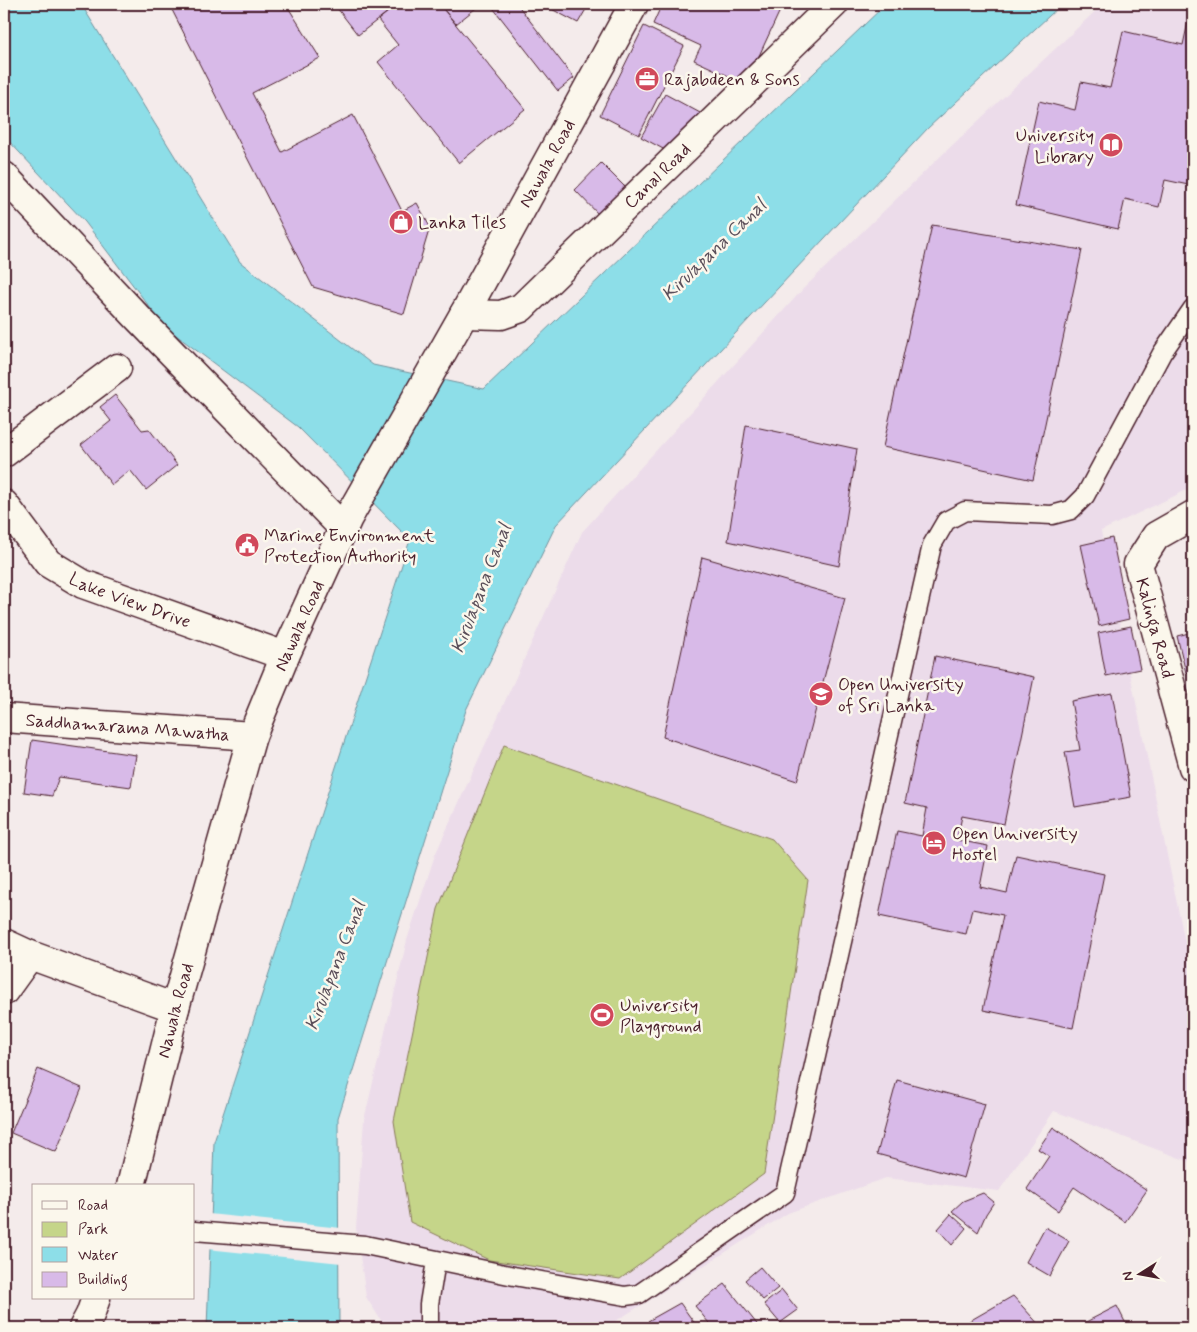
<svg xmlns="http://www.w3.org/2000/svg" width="1197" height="1332" font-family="Mynerve,sans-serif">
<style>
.built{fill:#ecdcea}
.green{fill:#c5d589;stroke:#887a5a}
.water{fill:#8ddee8;stroke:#72929c}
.pier{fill:#f4ebeb}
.building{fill:#d8bae8;stroke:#4a1f2b}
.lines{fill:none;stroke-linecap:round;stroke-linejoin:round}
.service-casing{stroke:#4a1f2b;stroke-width:21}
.minor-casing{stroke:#4a1f2b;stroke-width:31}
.primary-casing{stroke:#4a1f2b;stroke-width:31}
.service{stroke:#fbf7ec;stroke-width:18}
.minor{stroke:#fbf7ec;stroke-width:28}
.primary{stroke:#fbf7ec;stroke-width:28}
.labels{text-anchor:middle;stroke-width:5;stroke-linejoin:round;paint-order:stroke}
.poi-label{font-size:18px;fill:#4a1f2b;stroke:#fbf7ec;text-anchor:start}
.street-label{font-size:18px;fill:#4a1f2b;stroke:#fbf7ec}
.water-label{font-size:19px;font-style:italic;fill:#5b4f5a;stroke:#fbf7ec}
</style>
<rect width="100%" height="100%" fill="#f4ebeb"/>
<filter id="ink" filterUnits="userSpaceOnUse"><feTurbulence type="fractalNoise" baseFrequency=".02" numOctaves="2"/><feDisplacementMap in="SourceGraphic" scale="10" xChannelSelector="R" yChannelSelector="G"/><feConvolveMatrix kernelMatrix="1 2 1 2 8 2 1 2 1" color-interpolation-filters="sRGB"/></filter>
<g filter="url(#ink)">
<path class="built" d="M 1103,4 L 1193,4 L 1193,487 L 1101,531 L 1193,982 L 1193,1163 L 1054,1111 L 999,1191 L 886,1178 L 788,1213 L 611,1324 L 608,1328 L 386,1328 L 366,1297 L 356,1228 L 364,1120 L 407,940 L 435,855 L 582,532 L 804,288 L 944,153 Z"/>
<path class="green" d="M 504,745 L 772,839 L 808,880 L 764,1174 L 620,1279 L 489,1260 L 410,1222 L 394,1121 L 438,909 Z"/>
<path class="water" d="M 4,4 L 81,4 L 240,262 L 373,365 L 484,389 L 886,4 L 1062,4 L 928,128 L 556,525 L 466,710 L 338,1118 L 339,1328 L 207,1328 L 214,1142 L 410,540 L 298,427 L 164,326 L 85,222 L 4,136 Z"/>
<path class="pier" d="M 209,1214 L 341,1228 L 341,1263 L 207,1249 Z"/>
<path class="building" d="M 169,4 L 286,4 L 320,58 L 252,93 L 282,152 L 353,115 L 402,211 L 417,203 L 430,227 L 404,314 L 313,287 Z
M 334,4 L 398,4 L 358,35 Z
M 398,4 L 439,4 L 525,109 L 459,163 L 378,62 L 398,45 L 378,20 Z
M 439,4 L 481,4 L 456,24 Z
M 490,4 L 517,4 L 574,78 L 558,91 Z
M 542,4 L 589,4 L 578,23 Z
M 662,4 L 783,4 L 746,84 L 694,60 L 701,46 L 653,24 Z
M 1188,22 L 1193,23 L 1193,186 L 1165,180 L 1159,207 L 1125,199 L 1118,229 L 1016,205 L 1039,101 L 1075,110 L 1081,82 L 1110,88 L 1123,31 L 1183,45 Z
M 644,26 L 684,46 L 639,135 L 600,115 Z
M 665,94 L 702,114 L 665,150 L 641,137 Z
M 601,163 L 628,190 L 601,217 L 575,190 Z
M 932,225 L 1082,250 L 1033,480 L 883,447 Z
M 115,395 L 142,430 L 149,429 L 177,465 L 146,490 L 130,470 L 112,485 L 81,445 L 111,421 L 100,407 Z
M 746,425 L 857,449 L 839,566 L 728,541 Z
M 1112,538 L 1129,619 L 1099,626 L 1081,545 Z
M 702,557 L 845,598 L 797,781 L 663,737 Z
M 1131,626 L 1140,669 L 1106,676 L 1098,633 Z
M 1193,632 L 1193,671 L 1186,673 L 1177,636 Z
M 935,656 L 1034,677 L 1004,824 L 962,816 L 957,840 L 988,846 L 980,887 L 1007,893 L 1016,855 L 1104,874 L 1073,1028 L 983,1010 L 1003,915 L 972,909 L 966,934 L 879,916 L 897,831 L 922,836 L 927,808 L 905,803 Z
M 1112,693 L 1131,797 L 1075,807 L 1065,752 L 1080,750 L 1071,701 Z
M 32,740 L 136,755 L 131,787 L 59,777 L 52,796 L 24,792 Z
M 38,1069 L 82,1088 L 56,1152 L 11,1133 Z
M 897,1080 L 985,1104 L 964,1178 L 877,1154 Z
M 1053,1127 L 1147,1190 L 1125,1222 L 1074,1187 L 1058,1211 L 1027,1189 L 1049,1156 L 1038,1149 Z
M 983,1193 L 994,1202 L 986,1214 L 978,1232 L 952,1211 L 963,1201 Z
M 951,1214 L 966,1228 L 952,1245 L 938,1229 Z
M 1045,1227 L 1069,1241 L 1050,1276 L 1026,1262 Z
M 760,1267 L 778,1288 L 763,1300 L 745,1280 Z
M 725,1284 L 760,1328 L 713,1328 L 695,1306 Z
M 782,1290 L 798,1310 L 780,1323 L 764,1304 Z
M 1013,1296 L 1042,1328 L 1000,1328 L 995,1322 L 986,1328 L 972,1328 L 966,1323 Z
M 680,1303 L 698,1328 L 654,1328 L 648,1321 Z
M 1117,1306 L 1126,1324 L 1118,1328 L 1087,1328 L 1084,1323 Z"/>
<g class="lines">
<defs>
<path id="service" d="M 194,1231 L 365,1245 L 514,1276 L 625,1296 L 639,1294 L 785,1193 L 932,545 L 946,521 L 965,511 L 1052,515 L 1071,510 L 1085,496 L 1162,353 L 1193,308
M 429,1328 L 429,1304 L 436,1261"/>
<g id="minor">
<path d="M 4,176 L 138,318 L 343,528"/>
<path id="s1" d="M 464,314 L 501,315 L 521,308 L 834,4"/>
<path d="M 4,453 L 117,368"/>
<path id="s2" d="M 4,504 L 48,563 L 83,584 L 285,656"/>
<path id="s3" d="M 1193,515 L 1156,536 L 1138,564 L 1193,767"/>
<path id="s4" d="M 4,718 L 252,736"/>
<path d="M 4,943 L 30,955 L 175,1008"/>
<path d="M 4,991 L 30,955"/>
</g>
<g id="primary">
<path id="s5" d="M 131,1186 L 175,1008 L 252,736 L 285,656 L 348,518 L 464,314 L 634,4"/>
<path d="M 83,1328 L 90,1315 L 96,1298"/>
</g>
</defs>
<use href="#service" class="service-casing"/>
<use href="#minor" class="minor-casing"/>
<use href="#primary" class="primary-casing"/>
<use href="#service" class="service"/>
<use href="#minor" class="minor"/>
<use href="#primary" class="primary"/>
</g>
</g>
<defs>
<symbol id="office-disc" viewBox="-11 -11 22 22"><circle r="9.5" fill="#d1495b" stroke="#fbf7ec"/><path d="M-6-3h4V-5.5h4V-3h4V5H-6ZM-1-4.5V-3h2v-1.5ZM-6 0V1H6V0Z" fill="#fff"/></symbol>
<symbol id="library-disc" viewBox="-11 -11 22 22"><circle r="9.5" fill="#d1495b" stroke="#fbf7ec"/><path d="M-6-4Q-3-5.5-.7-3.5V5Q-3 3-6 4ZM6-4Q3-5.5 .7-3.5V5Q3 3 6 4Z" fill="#fff"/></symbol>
<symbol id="shop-disc" viewBox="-11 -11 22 22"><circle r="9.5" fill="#d1495b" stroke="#fbf7ec"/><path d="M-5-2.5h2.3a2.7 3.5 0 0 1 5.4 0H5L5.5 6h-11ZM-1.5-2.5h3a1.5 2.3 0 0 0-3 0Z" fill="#fff"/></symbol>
<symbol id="civic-disc" viewBox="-11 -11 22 22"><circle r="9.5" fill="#d1495b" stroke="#fbf7ec"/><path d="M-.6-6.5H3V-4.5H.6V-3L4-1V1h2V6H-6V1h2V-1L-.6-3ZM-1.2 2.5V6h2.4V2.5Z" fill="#fff"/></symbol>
<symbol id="university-disc" viewBox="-11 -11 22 22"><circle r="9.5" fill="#d1495b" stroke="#fbf7ec"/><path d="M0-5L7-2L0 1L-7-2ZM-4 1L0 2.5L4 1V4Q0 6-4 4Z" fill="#fff"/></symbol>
<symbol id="hotel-disc" viewBox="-11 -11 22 22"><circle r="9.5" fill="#d1495b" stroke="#fbf7ec"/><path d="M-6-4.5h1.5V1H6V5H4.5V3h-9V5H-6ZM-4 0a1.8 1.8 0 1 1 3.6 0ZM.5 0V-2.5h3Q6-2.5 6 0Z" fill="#fff"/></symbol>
<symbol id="stadium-disc" viewBox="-11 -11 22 22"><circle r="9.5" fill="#d1495b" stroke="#fbf7ec"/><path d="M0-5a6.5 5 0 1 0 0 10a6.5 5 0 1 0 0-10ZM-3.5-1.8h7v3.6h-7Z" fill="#fff"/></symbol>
</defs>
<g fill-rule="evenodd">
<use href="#office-disc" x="633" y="65" width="28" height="28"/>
<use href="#library-disc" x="1097" y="131" width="28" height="28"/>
<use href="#shop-disc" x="387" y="208" width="28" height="28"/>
<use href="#civic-disc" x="233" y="531" width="28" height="28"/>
<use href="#university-disc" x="807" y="680" width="28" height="28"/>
<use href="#hotel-disc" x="920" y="829" width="28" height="28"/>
<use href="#stadium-disc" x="588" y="1001" width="28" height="28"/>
</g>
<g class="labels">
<g class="poi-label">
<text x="664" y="85">Rajabdeen &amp; Sons</text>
<text x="1094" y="141" text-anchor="end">University<tspan x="1094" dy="21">Library</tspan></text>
<text x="418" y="228">Lanka Tiles</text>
<text x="264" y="541">Marine Environment<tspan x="264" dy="21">Protection Authority</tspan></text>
<text x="838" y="690">Open University<tspan x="838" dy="21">of Sri Lanka</tspan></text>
<text x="952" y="839">Open University<tspan x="952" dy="21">Hostel</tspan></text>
<text x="620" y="1011">University<tspan x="620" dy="21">Playground</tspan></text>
</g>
<g class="street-label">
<text dy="6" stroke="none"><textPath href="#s5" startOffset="1111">Nawala Road</textPath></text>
<text dy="6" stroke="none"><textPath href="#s1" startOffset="248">Canal Road</textPath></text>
<text dy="6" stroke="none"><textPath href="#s2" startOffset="164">Lake View Drive</textPath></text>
<text dy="6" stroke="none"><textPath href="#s5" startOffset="586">Nawala Road</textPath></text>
<text dy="6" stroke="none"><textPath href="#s3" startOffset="142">Kalinga Road</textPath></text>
<text dy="6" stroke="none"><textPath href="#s4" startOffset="124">Saddhamarama Mawatha</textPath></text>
<text dy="6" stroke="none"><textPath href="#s5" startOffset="181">Nawala Road</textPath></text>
</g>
<g class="water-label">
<text transform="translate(713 249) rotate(-44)" y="7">Kirulapana Canal</text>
<text transform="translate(480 588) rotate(-69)" y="7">Kirulapana Canal</text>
<text transform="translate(334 965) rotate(-69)" y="7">Kirulapana Canal</text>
</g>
</g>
<rect width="1197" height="1332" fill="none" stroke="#fbf7ec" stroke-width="20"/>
<rect x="10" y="10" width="1177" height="1312" fill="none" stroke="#4a1f2b" stroke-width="2" filter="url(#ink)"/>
<rect x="32" y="1184" width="162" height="115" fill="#fbf7ec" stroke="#b4a19f"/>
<rect x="42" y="1201" width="25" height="8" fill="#fbf7ec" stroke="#b4a19f"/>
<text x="78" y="1210" font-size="15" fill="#4a1f2b">Road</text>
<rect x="42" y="1222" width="25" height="15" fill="#c5d589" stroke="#b4a19f"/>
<text x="78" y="1234" font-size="15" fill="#4a1f2b">Park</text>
<rect x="42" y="1247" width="25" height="15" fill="#8ddee8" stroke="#b4a19f"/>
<text x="78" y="1260" font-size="15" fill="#4a1f2b">Water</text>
<rect x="42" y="1272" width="25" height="15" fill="#d8bae8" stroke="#b4a19f"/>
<text x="78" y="1284" font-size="15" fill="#4a1f2b">Building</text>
<g transform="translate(1140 1274) rotate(259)" stroke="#fbf7ec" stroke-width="4" paint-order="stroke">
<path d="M0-4L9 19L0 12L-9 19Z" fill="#4a1f2b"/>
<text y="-8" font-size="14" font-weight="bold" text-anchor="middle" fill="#4a1f2b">N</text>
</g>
</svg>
